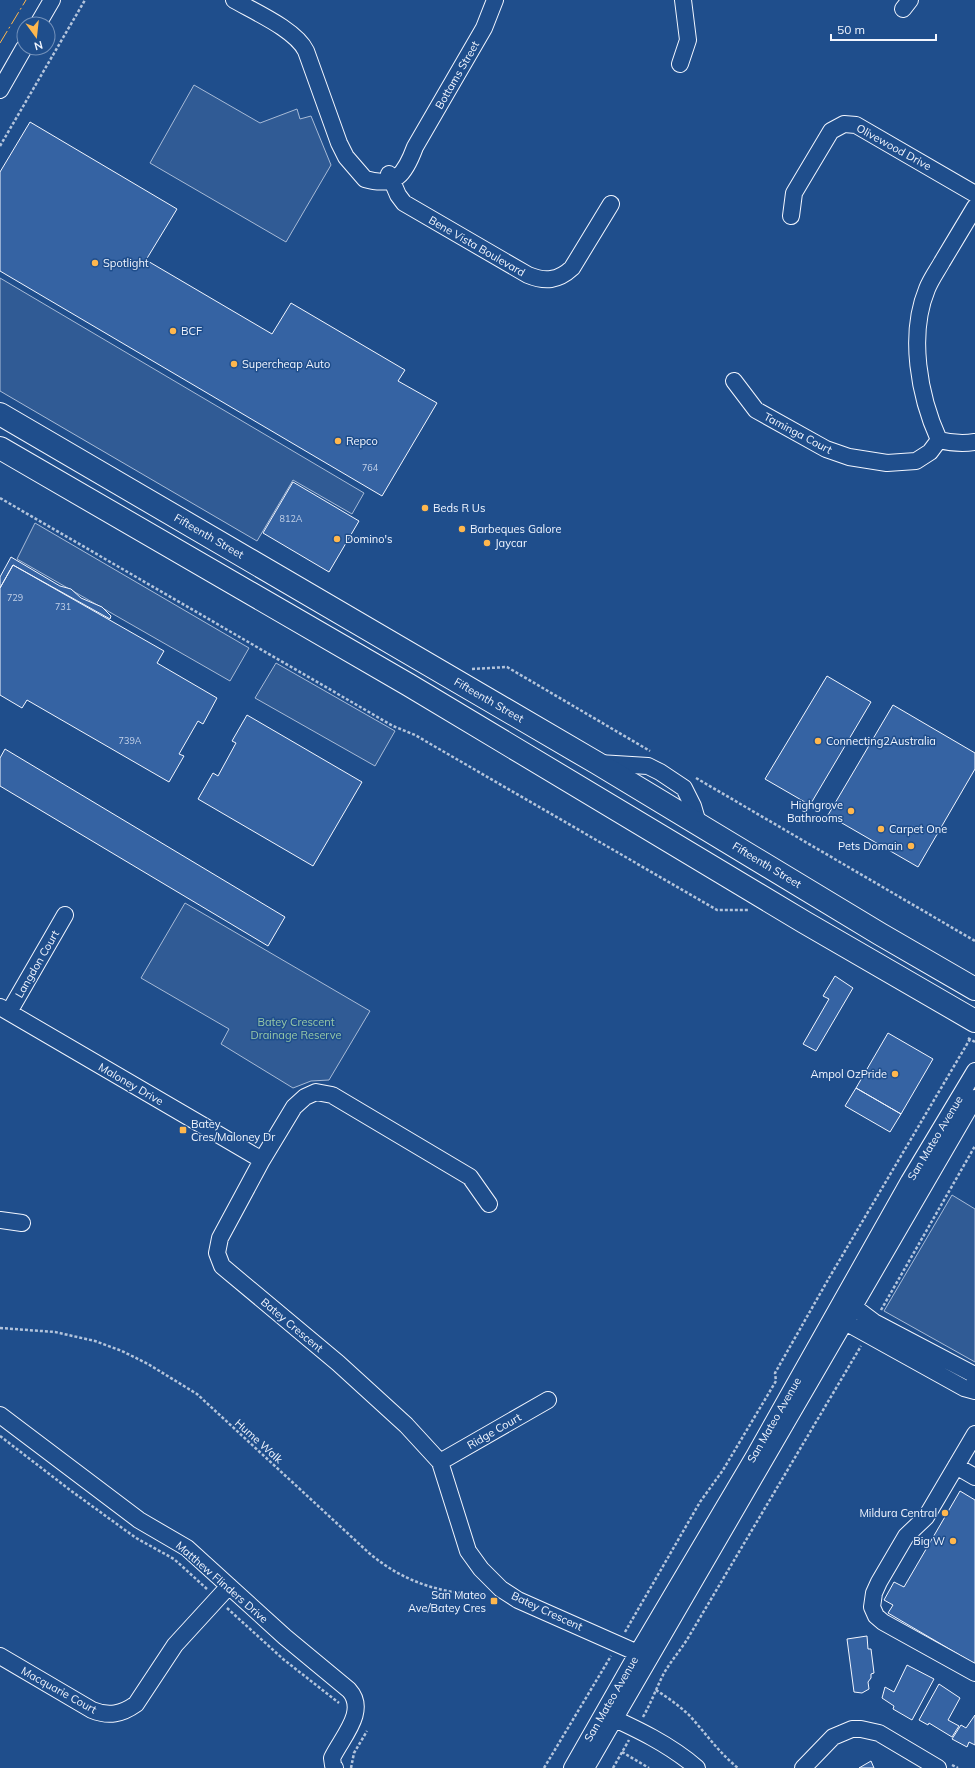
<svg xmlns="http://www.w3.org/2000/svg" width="975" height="1768" font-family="Mulish,sans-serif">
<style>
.built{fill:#305b95;stroke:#a8bbd7}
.building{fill:#3563a3;stroke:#f2f6ff}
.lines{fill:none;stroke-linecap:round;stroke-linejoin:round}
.minor-casing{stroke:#f2f6ff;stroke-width:18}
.highway-casing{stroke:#f2f6ff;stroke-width:24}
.path{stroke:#b3c4dc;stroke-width:2.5;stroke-dasharray:3 2;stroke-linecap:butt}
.minor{stroke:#1f4e8c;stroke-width:16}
.highway{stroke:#1f4e8c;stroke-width:22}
.power{stroke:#ffb74d;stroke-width:1;stroke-dasharray:14 3 2 3;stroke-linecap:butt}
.poi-dot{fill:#ffb74d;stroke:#1f4e8c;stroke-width:1.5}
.labels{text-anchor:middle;stroke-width:3;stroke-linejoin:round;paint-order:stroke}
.number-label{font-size:9px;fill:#c3d1e8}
.street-label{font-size:11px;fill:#f2f6ff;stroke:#1f4e8c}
.poi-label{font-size:11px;fill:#f2f6ff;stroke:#1f4e8c;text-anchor:start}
.park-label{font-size:11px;fill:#97c8a6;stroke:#1f4e8c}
</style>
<rect width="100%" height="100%" fill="#1f4e8c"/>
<path class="built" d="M 194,85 L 260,123 L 297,109 L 300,119 L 311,116 L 331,165 L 286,242 L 150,163 Z
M 0,278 L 364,493 L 352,514 L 293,480 L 257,541 L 0,391 Z
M 35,523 L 249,648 L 230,681 L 17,559 Z
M 276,663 L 395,731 L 375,766 L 255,698 Z
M 185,903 L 370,1011 L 329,1080 L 311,1081 L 293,1088 L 221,1044 L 229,1029 L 141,978 Z
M 952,1195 L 975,1209 L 975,1362 L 884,1311 Z"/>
<path class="building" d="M 30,122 L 177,209 L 146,260 L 272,334 L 291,303 L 405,370 L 398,381 L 437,403 L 382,496 L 0,271 L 0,172 Z
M 293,482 L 359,521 L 329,572 L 263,533 Z
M 11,557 L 60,586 L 71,589 L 81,598 L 102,607 L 111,616 L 110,619 L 13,565 L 0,588 L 0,577 Z
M 13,565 L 164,651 L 157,663 L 217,698 L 203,724 L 198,721 L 179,754 L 184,756 L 169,782 L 27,700 L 22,708 L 0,695 L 0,588 Z
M 827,676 L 871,702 L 810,805 L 765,779 Z
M 893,705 L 975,753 L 975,769 L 918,867 L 828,815 Z
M 247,715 L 362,782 L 313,866 L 198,799 L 213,773 L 218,776 L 236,743 L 232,741 Z
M 5,749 L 285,917 L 268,946 L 0,786 L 0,758 Z
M 835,976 L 853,988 L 816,1051 L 803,1044 L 829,999 L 823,996 Z
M 888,1033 L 933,1059 L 901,1114 L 856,1088 Z
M 856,1088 L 901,1114 L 890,1132 L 845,1106 Z
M 960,1491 L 975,1500 L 975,1664 L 888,1613 L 893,1605 L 884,1600 L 894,1582 L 904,1587 Z
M 867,1636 L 868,1649 L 871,1649 L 874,1673 L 871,1674 L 871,1678 L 868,1682 L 869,1689 L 862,1693 L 854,1692 L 847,1639 Z
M 907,1665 L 934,1679 L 912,1720 L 893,1709 L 894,1706 L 882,1698 L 885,1687 L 894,1692 Z
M 939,1684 L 960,1698 L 948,1720 L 959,1726 L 952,1737 L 929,1723 L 928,1725 L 919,1720 Z
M 975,1715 L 975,1745 L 969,1742 L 967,1747 L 952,1739 L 961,1725 L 966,1728 Z
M 871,1761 L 874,1768 L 859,1768 Z"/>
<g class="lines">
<defs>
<path id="minor" d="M 234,0 C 255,12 296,30 306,51 L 339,143 L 346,157 L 365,179 C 396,188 405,174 415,147 L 484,28 L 495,0
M 903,9 L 910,0
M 38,24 L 52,0
M 680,64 L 688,40 L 683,0
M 0,90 L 24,48
M 389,174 L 398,195 L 404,203 L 528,275 C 545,282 558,281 572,268 L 611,204
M 975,207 C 964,225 953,244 942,262 C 937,271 931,279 927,289 C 908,335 919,396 939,440 C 951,443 963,444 975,442
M 791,216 L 794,193 L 831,131 L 844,124 L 856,125 L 975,194
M 734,381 L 756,410 L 826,449 L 849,457 L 887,463 L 916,461 L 930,452 L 939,440
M 599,763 L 648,766 L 660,772 L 684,788 L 693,806 L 698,823
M 0,1007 L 262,1160
M 9,1012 L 65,915
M 489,1204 L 470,1177 L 332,1095 L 316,1092 L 305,1097 L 294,1107 L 262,1160 L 220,1238 L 217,1253 L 222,1266 L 338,1363 L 406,1425 L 440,1462 L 468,1551 L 481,1569 L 501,1589 L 518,1600 L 649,1658
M 0,1220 L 22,1223
M 854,1307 L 874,1322 L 971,1373 L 975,1377
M 845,1322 L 964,1388 L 975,1391
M 0,1415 L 139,1520 L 187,1548 L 285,1637 L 349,1690 C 368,1711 342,1737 332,1758 L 333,1765 L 335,1768
M 975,1434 L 926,1517 L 906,1536 L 879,1582 L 874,1593 L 872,1607 L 876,1616 L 883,1622 L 975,1673
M 440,1462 L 548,1400
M 956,1466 L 975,1477
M 0,1656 L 92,1710 C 109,1717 122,1714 136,1704 L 175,1645 L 229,1586
M 604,1714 C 637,1729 669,1744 697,1768
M 572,1768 L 638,1652 L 754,1456 L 909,1181 L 975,1071
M 586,1768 L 975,1098
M 803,1768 L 833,1737 L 852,1729 L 861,1729 L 879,1733 L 938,1768"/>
<path id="highway" d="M 0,414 L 597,763 L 880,934 L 975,989
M 0,448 L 409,685 L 804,922 L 975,1021"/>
</defs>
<use href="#minor" class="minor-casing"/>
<use href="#highway" class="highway-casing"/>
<path class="path" d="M 0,146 L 85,0
M 0,498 L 393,726 L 415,735 L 717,910 L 749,910
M 472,669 L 507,667 L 650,751
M 696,778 L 975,941
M 968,1038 L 975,1042
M 881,1310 L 975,1146
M 0,1328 L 55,1332 L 95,1341 L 122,1351 L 148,1364 L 197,1394 L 369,1553 C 402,1581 442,1595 485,1594
M 0,1436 L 70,1490 L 136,1538 L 174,1559 L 207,1589
M 227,1608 L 283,1659 L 339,1703
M 625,1632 L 700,1502 L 723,1470 L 776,1381 L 775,1373 L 829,1278 L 970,1039
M 656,1690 C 667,1697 678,1705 688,1714 C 705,1732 718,1752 738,1768
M 643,1717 C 651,1703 656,1689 663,1675 C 670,1662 680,1651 688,1638 L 861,1346
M 622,1752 L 649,1768
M 952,1765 L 958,1768
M 351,1768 L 354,1753 L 367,1731
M 544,1768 L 611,1656
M 613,1768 L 629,1740"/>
<use href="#minor" class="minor"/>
<use href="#highway" class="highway"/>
<path class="power" d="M 0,43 L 26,0"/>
</g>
<g class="poi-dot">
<circle cx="95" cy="263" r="4"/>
<circle cx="173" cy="331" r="4"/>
<circle cx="234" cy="364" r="4"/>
<circle cx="338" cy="441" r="4"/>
<circle cx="425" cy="508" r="4"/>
<circle cx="462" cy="529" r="4"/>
<circle cx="337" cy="539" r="4"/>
<circle cx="487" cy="543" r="4"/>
<circle cx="818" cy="741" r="4"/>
<circle cx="851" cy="811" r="4"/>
<circle cx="881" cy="829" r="4"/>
<circle cx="911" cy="846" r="4"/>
<circle cx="895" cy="1074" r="4"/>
<rect x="179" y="1126" width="8" height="8" rx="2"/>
<circle cx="945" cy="1513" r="4"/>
<circle cx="953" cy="1541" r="4"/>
<rect x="490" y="1597" width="8" height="8" rx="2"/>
</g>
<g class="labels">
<g class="number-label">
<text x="370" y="471">764</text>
<text x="291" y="522">812A</text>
<text x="15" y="601">729</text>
<text x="63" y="610">731</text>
<text x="130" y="744">739A</text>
</g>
<g class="street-label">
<text transform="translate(457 75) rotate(-60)" y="4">Bottams Street</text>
<text transform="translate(894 147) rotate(29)" y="4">Olivewood Drive</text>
<text transform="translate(477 246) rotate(30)" y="4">Bene Vista Boulevard</text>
<text transform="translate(798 433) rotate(28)" y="4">Taminga Court</text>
<text transform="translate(209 536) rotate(30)" y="4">Fifteenth Street</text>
<text transform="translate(489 700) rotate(30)" y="4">Fifteenth Street</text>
<text transform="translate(767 865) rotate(31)" y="4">Fifteenth Street</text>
<text transform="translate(37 964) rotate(-60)" y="4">Langdon Court</text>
<text transform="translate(131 1084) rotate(30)" y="4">Maloney Drive</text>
<text transform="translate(935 1138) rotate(-59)" y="4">San Mateo Avenue</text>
<text transform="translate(292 1325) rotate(40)" y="4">Batey Crescent</text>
<text transform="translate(774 1420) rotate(-60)" y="4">San Mateo Avenue</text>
<text transform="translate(494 1431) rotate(-30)" y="4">Ridge Court</text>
<text transform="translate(259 1441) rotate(42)" y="4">Hume Walk</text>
<text transform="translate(222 1582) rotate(41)" y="4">Matthew Flinders Drive</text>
<text transform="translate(547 1611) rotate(25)" y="4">Batey Crescent</text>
<text transform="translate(59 1690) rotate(29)" y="4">Macquarie Court</text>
<text transform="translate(611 1699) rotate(-60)" y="4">San Mateo Avenue</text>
</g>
<g class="poi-label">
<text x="103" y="267">Spotlight</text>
<text x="181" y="335">BCF</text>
<text x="242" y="368">Supercheap Auto</text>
<text x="346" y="445">Repco</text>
<text x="433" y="512">Beds R Us</text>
<text x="470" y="533">Barbeques Galore</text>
<text x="345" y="543">Domino's</text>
<text x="495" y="547">Jaycar</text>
<text x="826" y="745">Connecting2Australia</text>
<text x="843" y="809" text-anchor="end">Highgrove<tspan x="843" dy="13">Bathrooms</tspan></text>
<text x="889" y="833">Carpet One</text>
<text x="903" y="850" text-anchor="end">Pets Domain</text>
<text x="887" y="1078" text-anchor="end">Ampol OzPride</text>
<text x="191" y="1128">Batey<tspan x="191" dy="13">Cres/Maloney Dr</tspan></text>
<text x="937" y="1517" text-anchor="end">Mildura Central</text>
<text x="945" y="1545" text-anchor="end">Big W</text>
<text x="486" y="1599" text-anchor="end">San Mateo<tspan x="486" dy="13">Ave/Batey Cres</tspan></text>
</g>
<g class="park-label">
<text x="296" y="1026">Batey Crescent<tspan x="296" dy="13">Drainage Reserve</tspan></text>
</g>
</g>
<g transform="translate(36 36) rotate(165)"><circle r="19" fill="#1f4e8c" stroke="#7391ba"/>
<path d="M0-3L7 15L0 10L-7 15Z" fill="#ffb74d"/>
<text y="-6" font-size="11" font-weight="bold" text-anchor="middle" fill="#f2f6ff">N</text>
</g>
<path d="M831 34v6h105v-6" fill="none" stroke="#f2f6ff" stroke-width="2"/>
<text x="837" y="34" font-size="12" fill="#f2f6ff" stroke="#1f4e8c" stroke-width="3" paint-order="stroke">50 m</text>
</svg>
